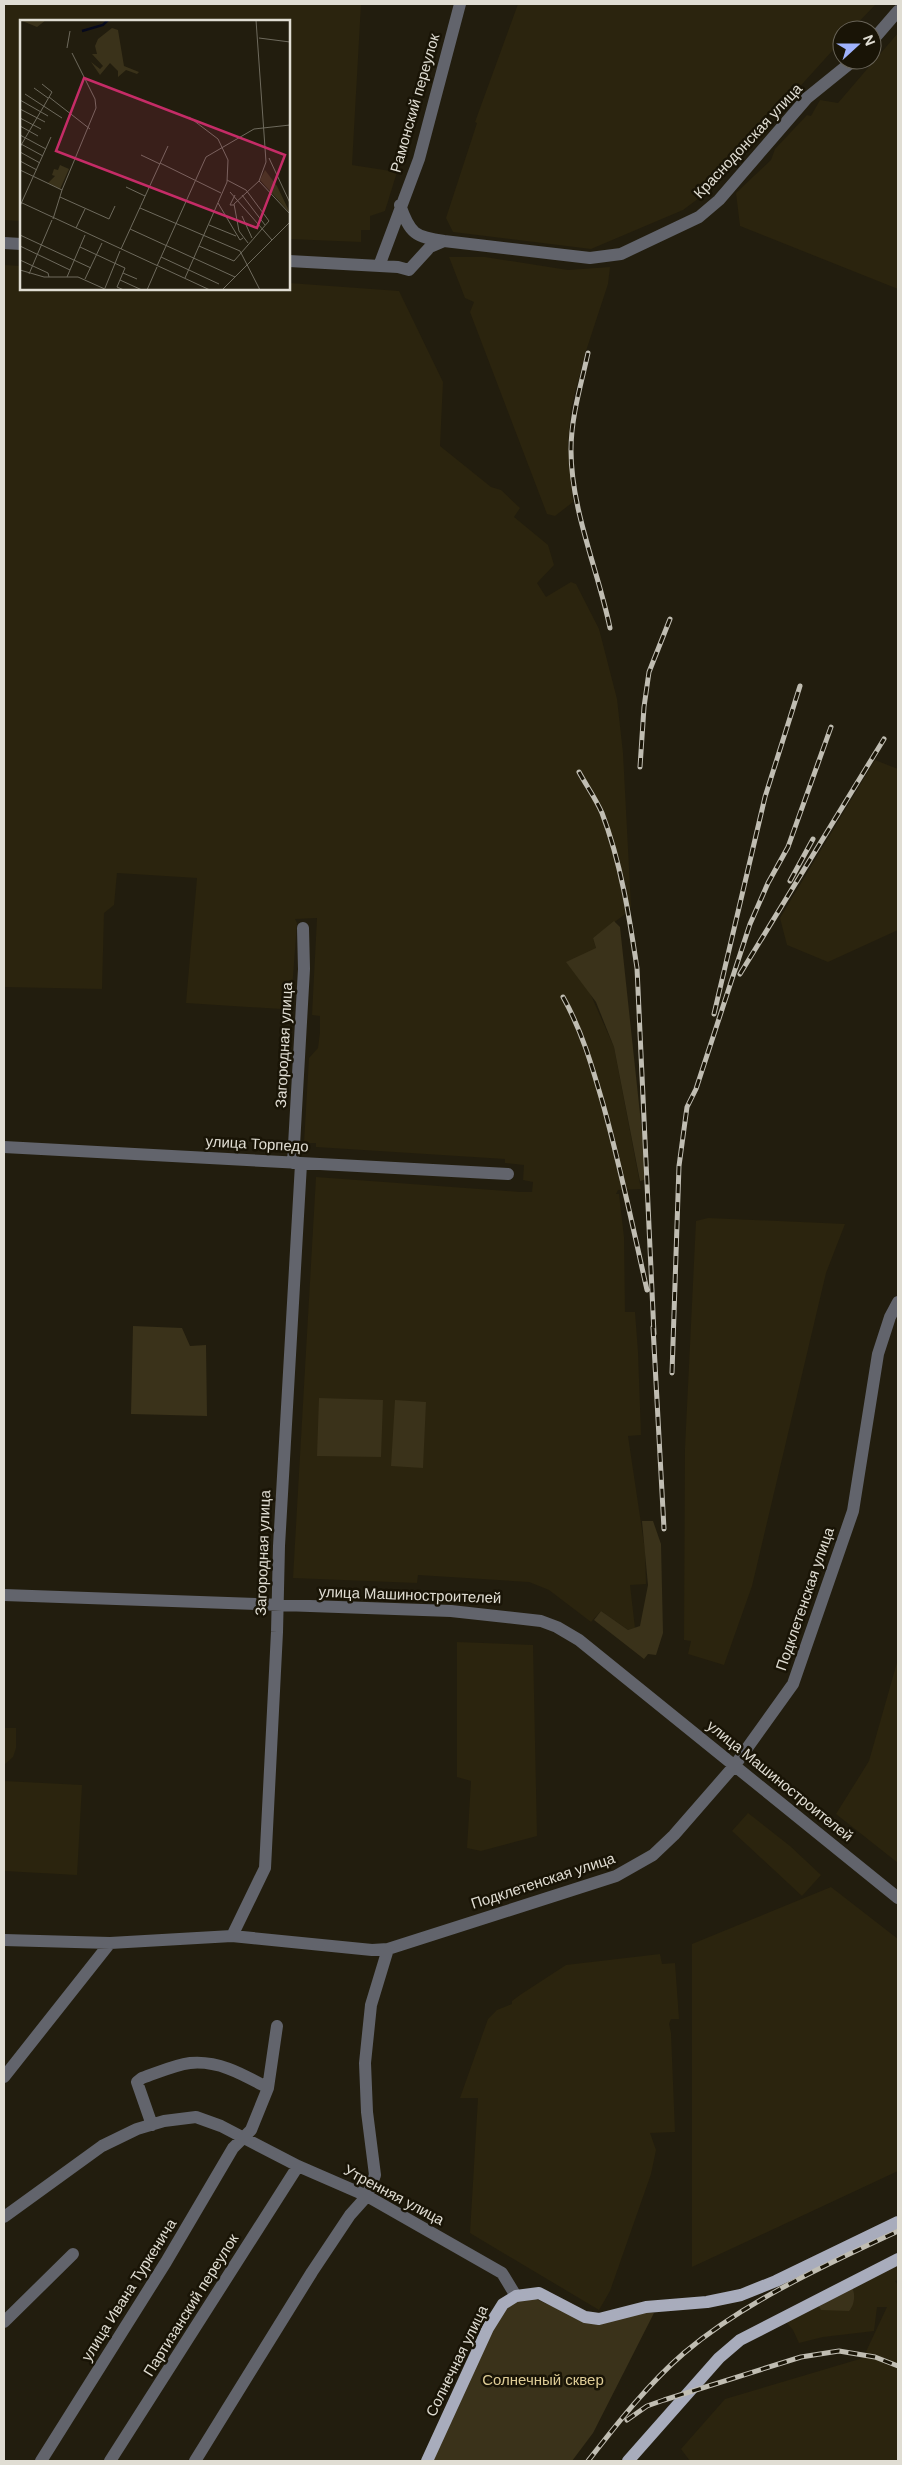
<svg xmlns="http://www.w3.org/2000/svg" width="902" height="2465" font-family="'DM Sans',sans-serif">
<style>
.built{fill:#2b240e}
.green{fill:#3a321a}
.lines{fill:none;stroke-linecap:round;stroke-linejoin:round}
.minor{stroke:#62646c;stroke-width:12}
.major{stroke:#a8acbc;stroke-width:12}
.rail-casing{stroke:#c0bdb2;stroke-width:5}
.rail{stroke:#191406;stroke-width:3;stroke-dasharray:9;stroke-linecap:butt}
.labels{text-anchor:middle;stroke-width:5;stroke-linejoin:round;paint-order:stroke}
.street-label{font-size:15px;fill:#e0ddd3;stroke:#191406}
.park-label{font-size:15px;fill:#decc96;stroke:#191406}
.inset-river{fill:none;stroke:#06091d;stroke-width:2.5}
.inset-road{fill:none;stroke:#6e6a5d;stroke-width:1}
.view{fill:#c52c67;fill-opacity:0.15;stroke:#c52c67;stroke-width:2.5}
.inset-edge{fill:none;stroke:#e0ddd3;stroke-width:2.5}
</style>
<rect width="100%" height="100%" fill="#221d0e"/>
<path class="built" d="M 4,4 L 361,4 L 352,165 L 397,172 L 385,211 L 370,216 L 370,230 L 361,230 L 361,242 L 289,239 L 289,21 L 21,21 L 21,221 L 4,220 Z
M 518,4 L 876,4 L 851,30 L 842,30 L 842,40 L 699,198 L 683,210 L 591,249 L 453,232 L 446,218 L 477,123 L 475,122 Z
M 898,33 L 898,289 L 740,226 L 736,193 L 771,160 L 775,149 L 807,115 L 811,116 L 820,100 L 838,103 Z
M 449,257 L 485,257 L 568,270 L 610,267 L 608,284 L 586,351 L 571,408 L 568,445 L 573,502 L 555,516 L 547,514 L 470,312 L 474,302 L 465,298 Z
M 4,265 L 21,266 L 21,289 L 289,289 L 289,283 L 399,291 L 443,382 L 440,446 L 491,487 L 501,490 L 520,508 L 514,517 L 548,545 L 554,565 L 537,583 L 546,597 L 571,582 L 576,584 L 599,629 L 617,699 L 623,753 L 631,906 L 628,912 L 593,938 L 596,948 L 590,993 L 614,1047 L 641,1189 L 618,1190 L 616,1194 L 619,1194 L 624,1237 L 625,1312 L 635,1312 L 638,1352 L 641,1435 L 628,1436 L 645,1550 L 646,1584 L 630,1585 L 635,1628 L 628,1630 L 601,1611 L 591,1622 L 549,1590 L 529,1582 L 418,1575 L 417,1583 L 293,1578 L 316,1177 L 520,1192 L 532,1192 L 533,1182 L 523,1180 L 524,1165 L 505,1163 L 505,1159 L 316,1147 L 316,1143 L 304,1143 L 309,1058 L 318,1048 L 320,1032 L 320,1016 L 312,1015 L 317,918 L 295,919 L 297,923 L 291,1003 L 282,1009 L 186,1003 L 197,878 L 117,873 L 114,905 L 104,913 L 102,989 L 4,987 Z
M 875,760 L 898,769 L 898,930 L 828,962 L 787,945 L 780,918 Z
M 708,1218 L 845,1224 L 826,1273 L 752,1586 L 724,1665 L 688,1654 L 691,1641 L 684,1640 L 685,1448 L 696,1221 Z
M 457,1642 L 533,1645 L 537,1836 L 481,1851 L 467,1848 L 471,1781 L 457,1777 Z
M 898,1659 L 898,1863 L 836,1814 L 869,1761 Z
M 4,1728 L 16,1728 L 16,1748 L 13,1757 L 4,1765 Z
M 4,1781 L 82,1785 L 77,1875 L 4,1871 Z
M 748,1813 L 790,1846 L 821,1875 L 802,1896 L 732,1831 Z
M 831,1887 L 898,1939 L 898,2171 L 692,2267 L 692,1944 Z
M 660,1954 L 662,1964 L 675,1963 L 679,2019 L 671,2019 L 669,2024 L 671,2033 L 675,2132 L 650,2133 L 656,2150 L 651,2174 L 610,2291 L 599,2310 L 470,2233 L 478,2098 L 460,2098 L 488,2019 L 497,2010 L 512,2004 L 512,2001 L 520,1995 L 566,1965 Z
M 898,2265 L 898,2280 L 895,2281 L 898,2285 L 898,2461 L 690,2461 L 681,2449 L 725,2399 L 863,2358 L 887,2307 L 877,2307 L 874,2331 L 823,2337 L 799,2343 L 793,2330 L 786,2322 L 818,2305 L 851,2309 L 854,2292 L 852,2287 Z"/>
<path class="green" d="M 614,921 L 620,927 L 647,1179 L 640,1181 L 614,1047 L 596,1002 L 566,962 L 596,948 L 593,938 Z
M 133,1326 L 182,1328 L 190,1346 L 206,1345 L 207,1416 L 131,1414 Z
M 319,1398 L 383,1400 L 381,1457 L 317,1456 Z
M 395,1400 L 426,1402 L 423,1468 L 391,1466 Z
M 642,1521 L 653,1521 L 661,1544 L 663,1633 L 656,1655 L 648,1654 L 644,1659 L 594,1620 L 601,1611 L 628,1630 L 640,1626 L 648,1585 Z
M 852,2287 C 856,2294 854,2306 849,2311 L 821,2310 L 818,2305 Z
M 533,2298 C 544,2302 582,2320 588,2320 C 610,2320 631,2310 654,2313 L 593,2433 L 572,2461 L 433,2461 L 491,2332 L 509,2306 L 520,2299 Z"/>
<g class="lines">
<path class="minor" d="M 872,41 L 898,11
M 400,205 C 410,234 415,237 444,241
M 4,243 L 21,244
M 289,261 L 398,267 L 409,270 L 430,247 L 444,241 L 590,258 L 621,254 L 699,217 L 719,200 L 807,98 L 854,60
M 379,266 L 419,159 L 460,4
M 4,1147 L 508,1174
M 293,1163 L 304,969 L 303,928
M 4,1595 L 451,1611 L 541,1621 L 557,1627 L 579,1640 L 898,1898
M 232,1936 L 265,1868 L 277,1632 L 279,1546 L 301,1164
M 4,1940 L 110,1943 L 232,1936 L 372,1950 L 388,1949 L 616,1876 L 653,1855 L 674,1835 L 735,1765 L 793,1684 L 853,1511 L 878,1354 L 890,1317 L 898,1302
M 4,2077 L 110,1943
M 152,2125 L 137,2082 L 142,2078 C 157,2073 174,2065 190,2063 C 219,2060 244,2075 268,2088
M 4,2217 L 102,2146 L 137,2129 L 164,2121 L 196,2117 L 221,2126 L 298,2166 L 367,2196 L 502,2273 L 516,2296
M 4,2322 L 73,2254
M 41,2461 L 166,2262 L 233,2148 L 251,2130 L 268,2088 L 277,2026
M 110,2461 L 298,2166
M 195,2461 L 312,2272 L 350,2215 L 367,2196 L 375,2175 L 367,2112 L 365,2063 L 371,2005 L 388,1949"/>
<path class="major" d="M 427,2461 L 488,2328 L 503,2304 L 516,2296 L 539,2293 L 585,2317 L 599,2319 L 646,2307 L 707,2302 L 741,2295 L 776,2281 L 898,2222
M 628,2461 L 719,2358 L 740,2340 L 898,2259"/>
<defs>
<path id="rail" d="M 588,353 C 581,385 571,417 571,450 C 571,510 598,570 610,628
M 640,767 L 644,707 L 649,672 L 670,619
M 579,772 C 586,785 596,799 602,813 C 621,863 629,915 637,968 L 654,1334
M 790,881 L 813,839
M 740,974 L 884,739
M 563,997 C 582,1031 592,1066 603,1104 C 620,1165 633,1228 647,1290
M 714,1014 L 765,797 L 800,686
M 653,1327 L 664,1529
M 672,1373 L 679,1166 L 687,1107 L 696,1089 L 750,924 L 768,883 L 788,847 L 831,727
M 627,2420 L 647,2406 L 664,2400 L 801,2357 L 839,2351 L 875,2357 L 898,2366
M 588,2461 C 617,2424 648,2384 684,2353 C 747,2300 824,2266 898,2231"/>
</defs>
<use href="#rail" class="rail-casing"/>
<use href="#rail" class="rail"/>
</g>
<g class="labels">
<g class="street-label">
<text transform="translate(415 103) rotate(-74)" y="5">Рамонский переулок</text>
<text transform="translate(748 141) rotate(-47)" y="5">Краснодонская улица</text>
<text transform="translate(284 1045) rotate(-87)" y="5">Загородная улица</text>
<text transform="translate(257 1144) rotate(3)" y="5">улица Торпедо</text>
<text transform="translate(263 1553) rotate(-88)" y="5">Загородная улица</text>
<text transform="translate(410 1595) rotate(2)" y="5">улица Машиностроителей</text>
<text transform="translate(805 1599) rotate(-71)" y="5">Подклетенская улица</text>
<text transform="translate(780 1781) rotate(39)" y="5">улица Машиностроителей</text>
<text transform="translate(543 1881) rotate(-18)" y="5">Подклетенская улица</text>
<text transform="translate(394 2195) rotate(28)" y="5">Утренняя улица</text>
<text transform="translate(129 2290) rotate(-58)" y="5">улица Ивана Туркенича</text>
<text transform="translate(191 2305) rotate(-58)" y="5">Партизанский переулок</text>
<text transform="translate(457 2361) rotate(-64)" y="5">Солнечная улица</text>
</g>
<g class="park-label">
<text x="543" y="2385">Солнечный сквер</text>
</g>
</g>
<g transform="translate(20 20)">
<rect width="270" height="270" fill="#221d0e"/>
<path d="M 0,0 L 26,0 L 17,7 ZM 92,8 L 98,10 L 104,46 L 119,52 L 117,54 L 106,50 L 98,57 L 98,51 L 90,43 L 80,55 L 71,42 L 80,49 L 83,46 L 72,34 L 77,34 L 75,26 L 78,19 ZM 40,145 L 49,149 L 40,169 L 28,163 L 35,156 L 32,155 L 34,149 L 38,150 ZM 245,150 L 257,166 L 270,193 L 240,160 Z" fill="#3a321a"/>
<path class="inset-river" d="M 62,11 L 83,5 L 88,0"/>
<path class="inset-road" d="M 236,0 L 246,142 L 239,161 L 270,194M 239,18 L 270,22M 47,28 L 50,11M 14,68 L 28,78M 5,74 L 42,98M 29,77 L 70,109M 0,80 L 28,96M 0,89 L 25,102M 0,98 L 21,109M 0,106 L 18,116M 0,115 L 26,129M 1,124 L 23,136M 0,127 L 32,72 L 22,64M 0,132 L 20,143M 121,135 L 140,144M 249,138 L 270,183M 0,141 L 17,150M 140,143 L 201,173M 0,150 L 42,170M 207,160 L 226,170M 106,167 L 125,176M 210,172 L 252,220M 222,175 L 245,205M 40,177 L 89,199 L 95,186M 0,182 L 190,270M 198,183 L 220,220 L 223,218M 214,185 L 210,185 L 215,175M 0,186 L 31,117M 120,188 L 220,231M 222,196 L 232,218M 33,199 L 42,170 L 76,88 L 75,79 L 52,33M 189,205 L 216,216M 56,208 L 65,189M 110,209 L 215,257M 0,215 L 71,248M 228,223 L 219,211 L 214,184 L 239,161M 0,226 L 50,250M 179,226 L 214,241 L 249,201 L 226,170M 60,227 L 105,248 L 97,267 L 104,270M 101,229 L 148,126M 220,231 L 240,270M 141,237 L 199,264M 0,240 L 28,253 L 29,257M 137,246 L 186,137 L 234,109 L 270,105M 0,250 L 24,257 L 58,257 L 87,270M 103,253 L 117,259M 9,254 L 32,200M 47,257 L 65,215M 165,258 L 207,162 L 208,140 L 198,119 L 169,97M 65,259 L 82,223M 100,260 L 122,270M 85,268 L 100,231M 127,270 L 137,247M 202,270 L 270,202"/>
<path class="view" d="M 64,58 L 265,135 L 237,208 L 36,131 Z"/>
<rect width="270" height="270" class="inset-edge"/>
</g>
<rect width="902" height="2465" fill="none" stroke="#e0ddd3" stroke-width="10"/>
<g transform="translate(857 45) rotate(69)"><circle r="24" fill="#191406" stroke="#696458"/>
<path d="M0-4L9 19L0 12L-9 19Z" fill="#a0b3fd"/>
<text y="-8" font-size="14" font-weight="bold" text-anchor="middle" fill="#e0ddd3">N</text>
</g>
</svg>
